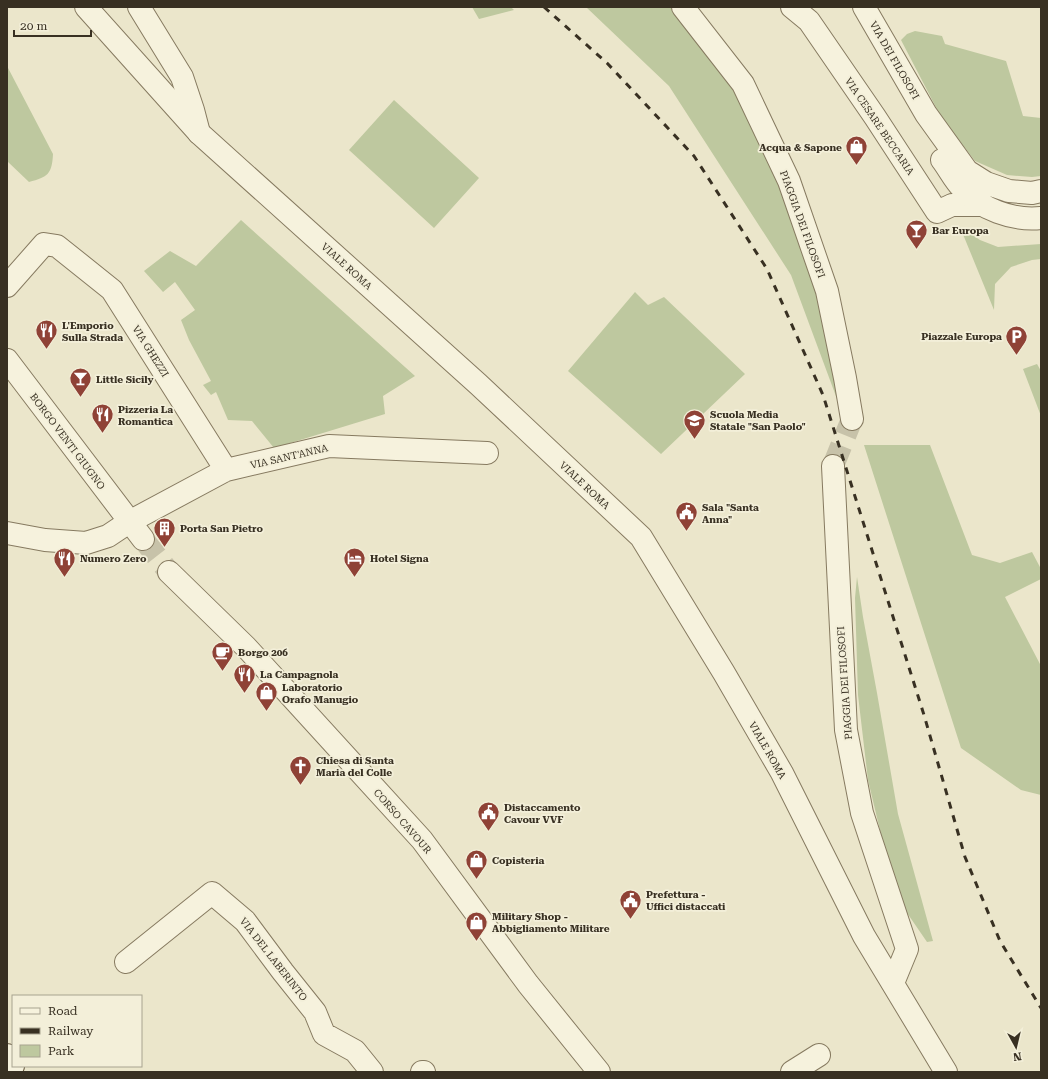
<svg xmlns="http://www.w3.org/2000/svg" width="1048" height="1079" font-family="'Roboto Serif',serif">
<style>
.green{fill:#bec89f}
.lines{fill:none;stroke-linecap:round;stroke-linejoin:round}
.minor-tunnel{stroke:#c7c2a9;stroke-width:22;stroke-dasharray:22 11;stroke-linecap:butt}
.minor-casing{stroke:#867a60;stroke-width:24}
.tertiary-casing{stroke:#867a60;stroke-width:24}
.secondary-casing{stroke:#685b43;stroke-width:24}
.minor{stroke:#f6f2dd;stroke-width:22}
.tertiary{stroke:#f6f2dd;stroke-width:22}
.secondary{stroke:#f6f2dd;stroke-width:22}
.rail{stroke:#383022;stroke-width:3;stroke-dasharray:7 7;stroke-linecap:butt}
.labels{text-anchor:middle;stroke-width:3.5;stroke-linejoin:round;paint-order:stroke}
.street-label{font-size:10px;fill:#383022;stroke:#f3efd9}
.poi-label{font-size:10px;font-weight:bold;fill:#383022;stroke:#f3efd9;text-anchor:start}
</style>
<rect width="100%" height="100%" fill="#ebe6cb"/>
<path class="green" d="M 472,7 L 511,7 L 514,10 L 479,19 Z
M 586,7 L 671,7 L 729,80 L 787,201 L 823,315 L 837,399 L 791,275 L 669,86 Z
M 915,31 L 942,36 L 945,44 L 1006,61 L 1023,116 L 1041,118 L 1041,176 L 1032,177 L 1007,175 L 975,161 L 941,117 L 901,40 L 907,34 Z
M 7,66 L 53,154 C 52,174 48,177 29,182 L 7,161 Z
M 394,100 L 479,178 L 434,228 L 349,150 Z
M 241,220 L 415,376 L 383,396 L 385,414 L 274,448 L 252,421 L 228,420 L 216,392 L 211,395 L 203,385 L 211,381 L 189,340 L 181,320 L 195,310 L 175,282 L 163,292 L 144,271 L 170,251 L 196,266 Z
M 960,227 L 980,240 L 998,247 L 1041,244 L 1041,259 L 1032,260 L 1011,267 L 995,284 L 994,310 Z
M 635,292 L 648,305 L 664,297 L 745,374 L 661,454 L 568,371 Z
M 1037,364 L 1041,371 L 1041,416 L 1023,369 Z
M 864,445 L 930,445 L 972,555 L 1000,563 L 1032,552 L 1041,569 L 1041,579 L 1005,597 L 1041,666 L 1041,795 L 1021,790 L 961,748 Z
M 857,577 L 863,617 L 877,693 L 898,814 L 933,941 L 927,942 L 903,907 L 884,847 L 868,780 L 858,695 L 855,598 Z"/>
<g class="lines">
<path class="minor-tunnel" d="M 833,466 L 852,419
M 143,539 L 169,572"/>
<defs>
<path id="minor" d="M 139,7 L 182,77 L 193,110 L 199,133
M 683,7 L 743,84 L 789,181 L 827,291 L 845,378 L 852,419
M 792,7 L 809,21 L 875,117 L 937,212 L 952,205 L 981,205
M 7,286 L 44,244 L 57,246 L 112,290 L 226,470
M 7,360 L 143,539
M 833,466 L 846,730 L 862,813 L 907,949 L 893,983
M 7,533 L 45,540 L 86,543 L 108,536 L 129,522 L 226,470 L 329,446 L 487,453
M 169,572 L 246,647 L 422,840 L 528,984 L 599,1072
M 126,962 L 212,893 L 245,921 L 283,972 L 315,1012 L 324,1034 L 355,1051 L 372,1072
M 422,1072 L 424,1072
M 792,1072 L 819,1055"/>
<path id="tertiary" d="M 86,7 L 199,133 L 478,384 L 641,537 L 724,673 L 782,773 L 864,936 L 946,1072
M 864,7 L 926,114 L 967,171 L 986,183 L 1009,191 L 1032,193 L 1041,191
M 942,160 C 949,169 954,180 962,188 C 980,209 1013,221 1041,218"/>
<path id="secondary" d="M 7,1055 L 13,1066"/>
</defs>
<use href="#minor" class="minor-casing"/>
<use href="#tertiary" class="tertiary-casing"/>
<use href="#secondary" class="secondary-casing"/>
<use href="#minor" class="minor"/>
<use href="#tertiary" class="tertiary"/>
<use href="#secondary" class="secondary"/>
<path class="rail" d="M 544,7 L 607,63 L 694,156 L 767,269 L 823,395 L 924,715 L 965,857 L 1000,941 L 1041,1008"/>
</g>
<defs>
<symbol id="shop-pin" viewBox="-11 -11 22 30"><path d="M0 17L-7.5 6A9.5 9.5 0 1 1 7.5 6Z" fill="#8f4236" stroke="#f3efd9"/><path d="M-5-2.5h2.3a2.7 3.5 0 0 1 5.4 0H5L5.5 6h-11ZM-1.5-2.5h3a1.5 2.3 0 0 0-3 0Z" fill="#fff"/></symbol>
<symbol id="bar-pin" viewBox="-11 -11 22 30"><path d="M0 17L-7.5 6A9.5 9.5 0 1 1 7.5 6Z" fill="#8f4236" stroke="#f3efd9"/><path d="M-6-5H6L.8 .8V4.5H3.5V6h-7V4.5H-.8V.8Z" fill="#fff"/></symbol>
<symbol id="restaurant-pin" viewBox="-11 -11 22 30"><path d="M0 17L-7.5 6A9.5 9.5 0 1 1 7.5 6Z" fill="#8f4236" stroke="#f3efd9"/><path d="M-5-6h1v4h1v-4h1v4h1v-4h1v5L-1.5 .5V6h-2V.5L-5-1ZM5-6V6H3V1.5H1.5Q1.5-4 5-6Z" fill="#fff"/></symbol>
<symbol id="parking-pin" viewBox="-11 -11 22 30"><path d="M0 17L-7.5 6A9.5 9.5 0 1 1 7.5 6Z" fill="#8f4236" stroke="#f3efd9"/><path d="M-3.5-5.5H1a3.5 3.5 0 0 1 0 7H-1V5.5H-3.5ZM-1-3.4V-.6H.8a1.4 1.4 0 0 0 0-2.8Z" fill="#fff"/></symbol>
<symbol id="school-pin" viewBox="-11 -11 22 30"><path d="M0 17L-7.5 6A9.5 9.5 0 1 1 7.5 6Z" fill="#8f4236" stroke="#f3efd9"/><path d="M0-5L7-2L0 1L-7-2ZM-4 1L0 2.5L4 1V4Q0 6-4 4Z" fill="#fff"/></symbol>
<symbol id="civic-pin" viewBox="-11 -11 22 30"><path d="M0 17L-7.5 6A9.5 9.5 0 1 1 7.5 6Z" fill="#8f4236" stroke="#f3efd9"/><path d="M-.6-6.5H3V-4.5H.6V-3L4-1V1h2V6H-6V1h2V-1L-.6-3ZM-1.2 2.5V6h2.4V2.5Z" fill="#fff"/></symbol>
<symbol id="building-pin" viewBox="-11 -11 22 30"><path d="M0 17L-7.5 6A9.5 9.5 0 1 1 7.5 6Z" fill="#8f4236" stroke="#f3efd9"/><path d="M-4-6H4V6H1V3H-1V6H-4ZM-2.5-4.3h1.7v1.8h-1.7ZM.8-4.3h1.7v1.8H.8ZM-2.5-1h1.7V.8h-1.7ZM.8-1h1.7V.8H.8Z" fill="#fff"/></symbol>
<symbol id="hotel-pin" viewBox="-11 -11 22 30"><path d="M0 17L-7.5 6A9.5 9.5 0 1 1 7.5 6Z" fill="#8f4236" stroke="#f3efd9"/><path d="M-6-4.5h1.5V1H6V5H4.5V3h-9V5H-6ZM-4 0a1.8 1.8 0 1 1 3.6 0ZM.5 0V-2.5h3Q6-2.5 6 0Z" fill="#fff"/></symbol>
<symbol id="cafe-pin" viewBox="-11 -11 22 30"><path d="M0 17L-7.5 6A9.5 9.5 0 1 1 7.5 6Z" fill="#8f4236" stroke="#f3efd9"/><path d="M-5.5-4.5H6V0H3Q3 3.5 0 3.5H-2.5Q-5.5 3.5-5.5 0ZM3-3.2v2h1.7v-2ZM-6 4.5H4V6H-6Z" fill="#fff"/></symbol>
<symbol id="church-pin" viewBox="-11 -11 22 30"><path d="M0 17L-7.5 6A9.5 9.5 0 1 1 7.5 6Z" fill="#8f4236" stroke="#f3efd9"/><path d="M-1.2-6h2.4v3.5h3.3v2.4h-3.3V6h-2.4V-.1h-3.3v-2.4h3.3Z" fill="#fff"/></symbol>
</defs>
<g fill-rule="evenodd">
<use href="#shop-pin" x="844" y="134" width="25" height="34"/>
<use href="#bar-pin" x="904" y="218" width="25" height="34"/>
<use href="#restaurant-pin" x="34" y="318" width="25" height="34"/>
<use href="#parking-pin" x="1004" y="324" width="25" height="34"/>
<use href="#bar-pin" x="68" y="366" width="25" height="34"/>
<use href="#restaurant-pin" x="90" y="402" width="25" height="34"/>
<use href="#school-pin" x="682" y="408" width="25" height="34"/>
<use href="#civic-pin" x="674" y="500" width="25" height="34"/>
<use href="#building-pin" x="152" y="516" width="25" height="34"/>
<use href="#restaurant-pin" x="52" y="546" width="25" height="34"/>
<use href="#hotel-pin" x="342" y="546" width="25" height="34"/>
<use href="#cafe-pin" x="210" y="640" width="25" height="34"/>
<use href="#restaurant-pin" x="232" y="662" width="25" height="34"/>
<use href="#shop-pin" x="254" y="680" width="25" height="34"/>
<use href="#church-pin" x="288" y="754" width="25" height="34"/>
<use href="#civic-pin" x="476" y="800" width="25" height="34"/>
<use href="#shop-pin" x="464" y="848" width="25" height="34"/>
<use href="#civic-pin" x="618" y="888" width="25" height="34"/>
<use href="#shop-pin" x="464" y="910" width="25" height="34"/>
</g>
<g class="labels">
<g class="street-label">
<text transform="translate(895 60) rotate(60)" y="4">VIA DEI FILOSOFI</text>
<text transform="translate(880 126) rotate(56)" y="4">VIA CESARE BECCARIA</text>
<text transform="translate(803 224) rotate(70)" y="4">PIAGGIA DEI FILOSOFI</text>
<text transform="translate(347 266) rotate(42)" y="4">VIALE ROMA</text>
<text transform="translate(151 351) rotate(58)" y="4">VIA GHEZZI</text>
<text transform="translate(68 441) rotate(53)" y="4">BORGO VENTI GIUGNO</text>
<text transform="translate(289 456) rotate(-13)" y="4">VIA SANT'ANNA</text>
<text transform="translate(585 485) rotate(43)" y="4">VIALE ROMA</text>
<text transform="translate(844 683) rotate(-94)" y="4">PIAGGIA DEI FILOSOFI</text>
<text transform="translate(768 750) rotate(60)" y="4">VIALE ROMA</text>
<text transform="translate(403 821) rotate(49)" y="4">CORSO CAVOUR</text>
<text transform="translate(274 959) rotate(52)" y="4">VIA DEL LABERINTO</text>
</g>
<g class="poi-label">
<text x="842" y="151" text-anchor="end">Acqua &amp; Sapone</text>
<text x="932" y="234">Bar Europa</text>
<text x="62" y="329">L'Emporio<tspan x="62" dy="12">Sulla Strada</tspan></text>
<text x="1002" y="340" text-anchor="end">Piazzale Europa</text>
<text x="96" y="383">Little Sicily</text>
<text x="118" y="413">Pizzeria La<tspan x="118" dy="12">Romantica</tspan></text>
<text x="710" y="418">Scuola Media<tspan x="710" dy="12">Statale "San Paolo"</tspan></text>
<text x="702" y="511">Sala "Santa<tspan x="702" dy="12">Anna"</tspan></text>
<text x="180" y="532">Porta San Pietro</text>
<text x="80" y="562">Numero Zero</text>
<text x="370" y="562">Hotel Signa</text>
<text x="238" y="656">Borgo 206</text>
<text x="260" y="678">La Campagnola</text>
<text x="282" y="691">Laboratorio<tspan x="282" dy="12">Orafo Manugio</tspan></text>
<text x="316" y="764">Chiesa di Santa<tspan x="316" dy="12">Maria del Colle</tspan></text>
<text x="504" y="811">Distaccamento<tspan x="504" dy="12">Cavour VVF</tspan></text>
<text x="492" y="864">Copisteria</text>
<text x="646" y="898">Prefettura -<tspan x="646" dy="12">Uffici distaccati</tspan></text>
<text x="492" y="920">Military Shop -<tspan x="492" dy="12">Abbigliamento Militare</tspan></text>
</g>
</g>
<rect width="1048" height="1079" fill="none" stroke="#383022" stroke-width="16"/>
<rect x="12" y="995" width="130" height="72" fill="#f3efd9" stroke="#a8a390"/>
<rect x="20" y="1008" width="20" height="6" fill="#f6f2dd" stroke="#a8a390"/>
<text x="48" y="1015" font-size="12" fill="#383022">Road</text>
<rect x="20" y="1028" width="20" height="6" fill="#383022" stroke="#a8a390"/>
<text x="48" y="1035" font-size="12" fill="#383022">Railway</text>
<rect x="20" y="1045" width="20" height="12" fill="#bec89f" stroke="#a8a390"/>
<text x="48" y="1055" font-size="12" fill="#383022">Park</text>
<g transform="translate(1016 1047) rotate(172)" stroke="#f3efd9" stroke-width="3" paint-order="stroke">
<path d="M0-3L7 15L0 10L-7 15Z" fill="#383022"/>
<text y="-6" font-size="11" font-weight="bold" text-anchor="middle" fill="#383022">N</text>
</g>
<path d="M14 30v6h77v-6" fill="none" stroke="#383022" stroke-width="2"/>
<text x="20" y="30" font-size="12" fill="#383022" stroke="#f3efd9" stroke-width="3" paint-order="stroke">20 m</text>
</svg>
